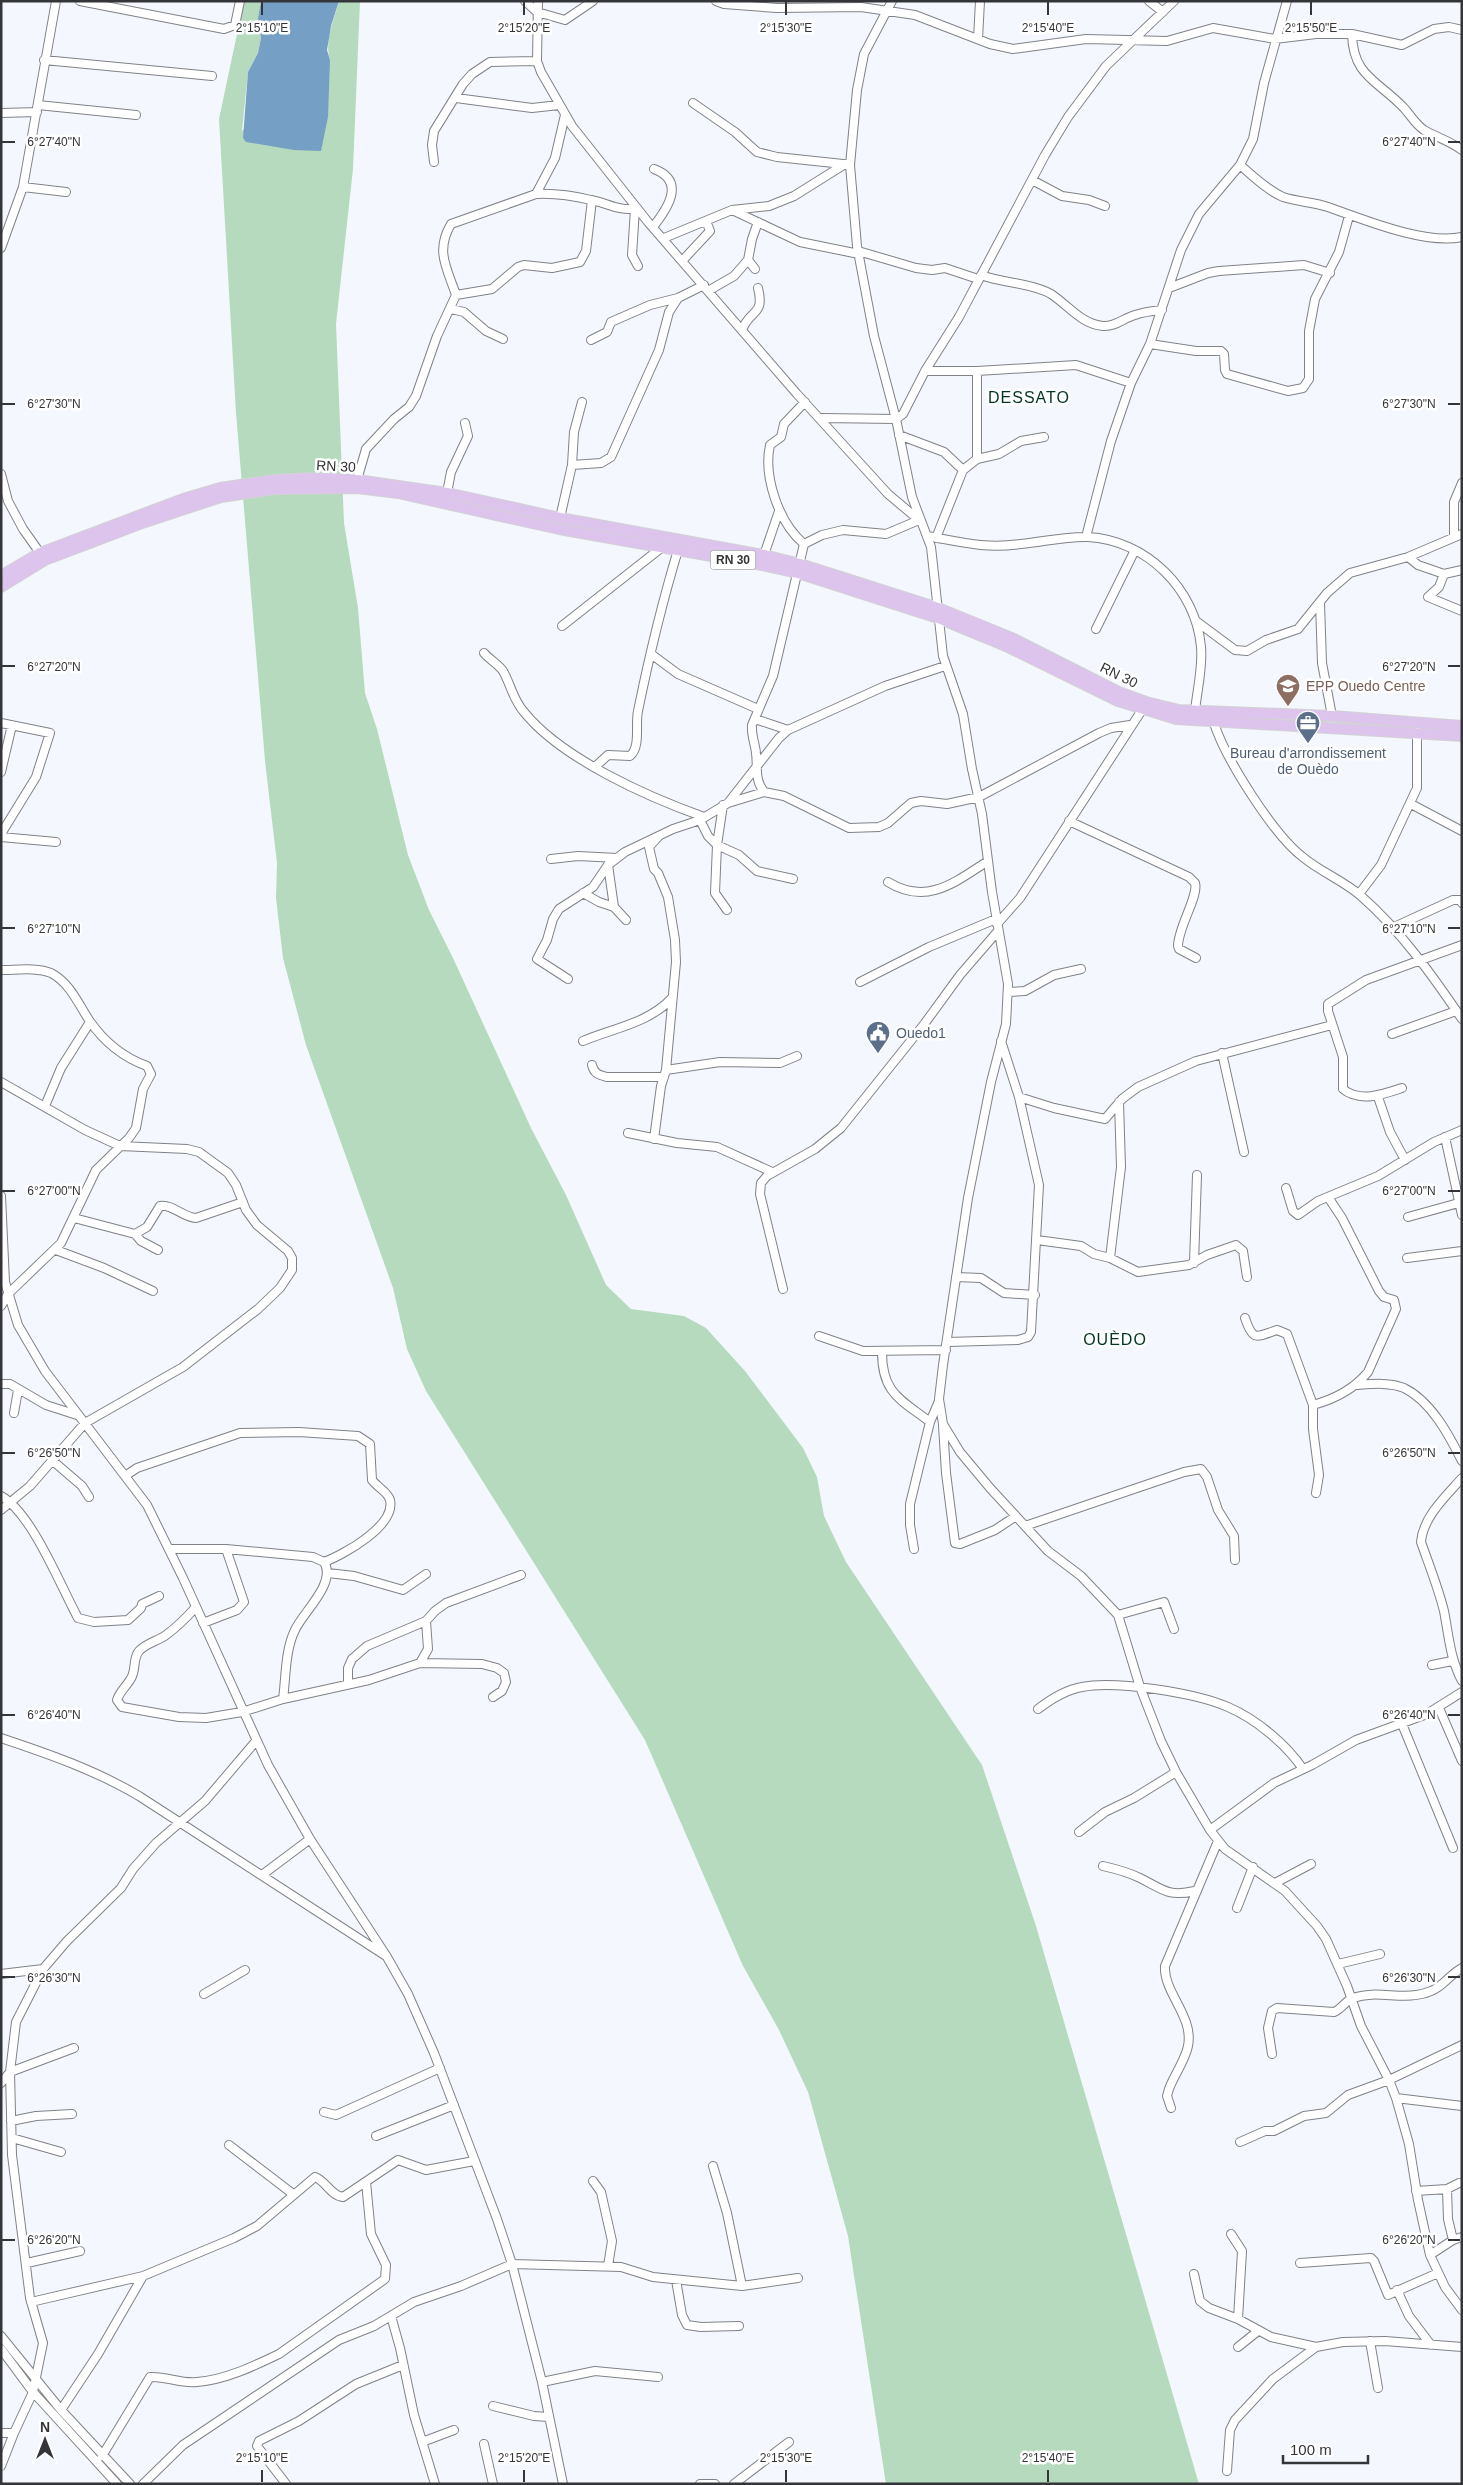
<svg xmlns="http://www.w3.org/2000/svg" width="1463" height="2485" font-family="Helvetica,sans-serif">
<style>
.green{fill:#b6dabd}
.water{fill:#769fc6}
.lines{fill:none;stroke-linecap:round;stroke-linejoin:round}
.minor-casing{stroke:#7f8287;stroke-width:10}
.major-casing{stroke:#d2d3d3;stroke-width:12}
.minor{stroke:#fff;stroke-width:8}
.major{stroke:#dcc4ec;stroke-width:10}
.ticks{fill:none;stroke:#343538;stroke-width:2}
.labels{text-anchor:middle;stroke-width:5;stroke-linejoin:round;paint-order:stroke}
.shield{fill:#fff;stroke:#717274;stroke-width:1}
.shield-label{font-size:12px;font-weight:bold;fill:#343538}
.street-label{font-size:14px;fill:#343538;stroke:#fff}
.education-label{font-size:14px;fill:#785e54;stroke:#fff;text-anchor:start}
.service-label{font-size:14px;fill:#4e5e75;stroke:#fff}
.quarter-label{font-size:16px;letter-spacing:1px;fill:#033422;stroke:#fff}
.ticks-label{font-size:12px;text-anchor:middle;fill:#343538;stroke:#fff;stroke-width:5;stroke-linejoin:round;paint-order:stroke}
</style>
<rect width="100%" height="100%" fill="#f4f8fe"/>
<path class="green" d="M 244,1 L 261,1 L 258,18 L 261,38 L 258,53 L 248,72 L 242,131 L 330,60 C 324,40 334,21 339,1 L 360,1 L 353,169 L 336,324 L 344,523 L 358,608 L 365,693 L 377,729 L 408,855 L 429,910 L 453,958 L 531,1128 L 566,1195 L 606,1285 L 631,1309 L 684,1316 L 706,1328 L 745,1371 L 803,1448 L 817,1477 L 824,1516 L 846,1562 L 982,1765 L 1036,1926 L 1199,2484 L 886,2484 L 848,2236 L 808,2092 L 779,2030 L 743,1966 L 645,1740 L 426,1391 L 407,1349 L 393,1288 L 306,1045 L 283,958 L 276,898 L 277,863 L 265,761 L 236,413 L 219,119 Z"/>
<path class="water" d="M 261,1 L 339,1 L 331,26 L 327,50 L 330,60 L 328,117 L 321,151 L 294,150 L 246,142 L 243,138 L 248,72 L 258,53 L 261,38 L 258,18 Z"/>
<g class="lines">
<defs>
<path id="minor" d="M 80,1 L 224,29 L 235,25 L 240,1
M 525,1 L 537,12
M 538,1 L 537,61 L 541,72 L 572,126 L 648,222 L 797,394 L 888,494 L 919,520 L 886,534 L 843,530 L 822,535 L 804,544
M 716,1 L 724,4 L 777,8 L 861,7 L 915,15 L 990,44 L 1013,49 L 1086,39 L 1167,41 L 1213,28 L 1275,39 L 1316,34 L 1352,34 L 1402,45 L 1434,29 L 1449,27 L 1462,30
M 892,1 L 864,54 L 857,90 L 850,165 L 857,246 L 874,336 L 896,419 L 912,497 L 931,547 L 943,656 L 963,714 L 972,769 L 982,814 L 992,892 L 1008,984 L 1006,1024 L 991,1082 L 968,1198 L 943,1365 L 939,1399 L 943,1424 L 960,1452 L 990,1488 L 1048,1551 L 1081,1576 L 1118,1615 L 1140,1687 L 1161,1741 L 1176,1772 L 1210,1830 L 1225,1849 L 1285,1891 L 1317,1926 L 1326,1939 L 1347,1986 L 1361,2026 L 1389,2080 L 1396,2098 L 1409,2144 L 1418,2200 L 1430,2255 L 1445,2287 L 1462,2310
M 1149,1 L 1163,12
M 537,12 L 565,20 L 593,1
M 1352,34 C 1353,76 1377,80 1403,107 C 1410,114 1415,124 1424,130 C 1436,137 1450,141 1462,150
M 978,39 L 980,1
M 44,60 L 212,76
M 456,98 L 532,108 L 559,105
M 693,103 L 735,132 L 757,152 L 777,157 L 843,164
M 38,105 L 136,115
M 1,113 L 37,112
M 434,162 L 432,145 L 434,131 L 463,84 L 472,74 L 490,62 L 537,61
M 1240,165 C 1253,176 1267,190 1283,197 C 1298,202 1314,202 1328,207 C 1365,220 1425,245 1462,237
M 1032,180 L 1062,196 L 1089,200 L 1105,206
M 23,187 L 66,192
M 536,194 L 555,158 L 565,115
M 635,209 L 632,255 L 638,266
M 732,210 L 800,242 L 859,254
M 653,227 C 668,208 686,181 654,169
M 664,238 L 732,210 L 769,206 L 794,196 L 845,164
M 1,248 L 23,187 L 56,1
M 858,251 L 916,268 L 932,270 L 945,268 L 978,279
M 748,260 L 755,269
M 682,261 L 710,231 L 706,221
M 981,275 C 1002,283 1032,283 1051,294 C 1068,305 1081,324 1103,326 C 1115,327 1124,318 1135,315 C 1143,312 1153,311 1162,310
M 1169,288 L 1208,273 L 1219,271 L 1304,265 L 1330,273
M 708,291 L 734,276 L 748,260 L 752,239 L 758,222
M 456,295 L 492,289 L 518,267 L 524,265 L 552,268 L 580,262 L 586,251 L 592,200
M 451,309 L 464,312 L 486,331 L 503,339
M 742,330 C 750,309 765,316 758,288
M 591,340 L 607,332 L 611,322 L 650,305 L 678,298 L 704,285
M 1150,344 L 1196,351 L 1221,351 L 1224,354 L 1225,370 L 1227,374 L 1288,391 L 1303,388 L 1309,379 L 1309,331 L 1315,299 L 1339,252 L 1349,216
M 925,371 L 977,371 L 1076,365 L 1131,383
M 977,371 L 977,459
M 821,418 L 896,419 L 903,414 L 925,371 L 959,317 L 1045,155 L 1068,117 L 1106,66 L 1174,1
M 899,435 L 944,452 L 963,470
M 572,465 L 574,432 L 582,402
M 1,474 L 8,501 L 23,529 L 40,553
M 357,480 L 366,449 L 394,419 L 409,407 L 416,396 L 437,336 L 456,295 C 447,268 435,251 451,224 L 536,194 C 554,193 574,196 591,200 C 608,203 620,212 637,208
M 447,493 L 451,472 L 468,436 L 465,423
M 560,518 L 572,465 L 601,463 L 611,457 L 659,350 L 669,312 L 678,298
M 927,536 C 961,542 984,549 1021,544 C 1043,542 1066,536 1088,537 C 1146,540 1196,589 1201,647 C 1203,667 1197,691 1195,711
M 1086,537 L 1111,441 L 1131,383 L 1150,344 L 1181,250 L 1199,214 L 1240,165 L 1253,139 L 1264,83 L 1287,1
M 1454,537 L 1454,502 L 1462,483
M 936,538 L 963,470 L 977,459 L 999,454 L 1021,441 L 1044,437
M 804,544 C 779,523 763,477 770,445 L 781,437 L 784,424 L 805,402
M 764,555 L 779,511
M 1408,557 L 1418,565 L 1444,574 L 1462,570
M 1444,574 L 1439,587 L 1428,597 L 1462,611
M 1320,603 L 1322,663 L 1332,716
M 1196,621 L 1235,650 L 1247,651 L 1266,640 L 1298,629 L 1327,593 L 1350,573 L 1408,557 L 1462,534
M 562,626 L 661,548
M 1096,629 L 1135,550
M 484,653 C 489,659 499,665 503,671 C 511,685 513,700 524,712 C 562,759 648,797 704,817
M 651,654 L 678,674 L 758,709
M 755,719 L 788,730
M 1,723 L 50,733 L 36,777 L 1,834
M 1214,723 C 1225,758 1274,836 1304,858 C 1321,872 1344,881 1361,896 C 1401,931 1432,975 1462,1019
M 596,766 L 608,755 L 630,756 C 641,747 635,724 638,711 C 649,657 662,603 678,550
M 1,772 L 12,725
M 764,792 C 754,779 758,767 756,753 C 755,743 751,735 752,725 L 773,676 L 804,544
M 728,803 L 779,738 L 788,730 L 885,686 L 945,666
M 1411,804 L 1462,831
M 723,805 L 717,845 L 715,893 L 727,910
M 700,820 L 708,836 L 717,845 L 739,855 L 757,871 L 793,879
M 1069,821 L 1189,877 L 1195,883 C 1199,896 1178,927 1178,946 L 1179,949 L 1196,958
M 1,837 L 56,842
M 551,859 L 578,856 L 617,858
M 608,865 L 614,907
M 888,882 C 927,906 955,882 988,861
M 583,893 L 599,902 L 614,907 L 626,920
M 1359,894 L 1381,865 L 1417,788 L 1417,732
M 997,924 L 1020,898 L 1142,710
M 1392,928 L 1453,900 L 1460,900 L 1462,903
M 1,970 C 16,970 37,967 51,973 C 69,982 78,1003 89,1020 C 104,1042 122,1057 147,1066 L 151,1074 L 143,1089 L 136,1128 L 129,1138 L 96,1170 L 61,1243 L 8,1294 L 1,1306
M 568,979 L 537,959 L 547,940 L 553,919 L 559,909 L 593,887 L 608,865 L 625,852 L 673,829 L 700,820 L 728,803 L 764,792 L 784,796 L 849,828 L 879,827 L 888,823 L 911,803 L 921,801 L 947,804 L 979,797 L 1099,733 L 1111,728 L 1130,725
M 860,982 L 929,947 L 996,919
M 1008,992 L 1025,991 L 1054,975 L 1081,969
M 1392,1034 L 1456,1011
M 583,1041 C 614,1028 649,1023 672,998
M 1222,1053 L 1244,1152
M 592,1065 C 594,1074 599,1075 607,1077 L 664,1077
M 666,1070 L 720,1062 L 780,1063 L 797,1056
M 1,1082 L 85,1130 L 120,1146 L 187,1149 L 199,1152 L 228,1173 L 236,1185 L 246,1210 L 257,1225 L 288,1251 L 292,1258 L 292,1270 L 280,1288 L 258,1309 L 183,1367 L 85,1423 L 30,1486 L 1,1510
M 1402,1088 C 1384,1094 1360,1103 1343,1089 L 1343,1057 L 1328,1011 L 1328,1004 L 1366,980 L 1462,945
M 1019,1097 L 1054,1108 L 1105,1119 L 1122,1099 L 1138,1087 L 1196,1061 L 1332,1025
M 1378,1097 L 1390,1132 L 1405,1160
M 45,1106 L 61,1068 L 90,1022
M 628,1133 L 677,1143 L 717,1147 L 772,1172
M 1445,1137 L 1462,1215
M 654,1139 L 661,1086 L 666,1070 L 676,962 L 675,940 L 668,897 L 658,873 L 654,869 L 649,847 L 658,837
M 1286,1188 L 1293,1211 L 1298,1215 L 1318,1201 L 1378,1176 L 1434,1142 L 1462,1130
M 1,1196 L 5,1282 L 18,1325 L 45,1371 L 147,1505 L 183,1578 L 268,1765 L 310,1839 L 387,1957 L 408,1994 L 434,2053 L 497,2219 L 512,2264 L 542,2382 L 563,2484
M 1408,1217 L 1462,1202
M 74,1218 L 135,1234 L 147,1227 L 160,1206 C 173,1204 182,1217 196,1218 L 243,1202
M 135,1234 L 141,1241 L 158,1250
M 1037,1240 L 1081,1246 L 1094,1254 L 1110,1258 L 1138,1272 L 1189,1265 L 1207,1255 L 1236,1245 L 1243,1251 L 1247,1277
M 56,1250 L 104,1268 L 153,1291
M 1110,1258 L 1121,1167 L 1119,1102
M 1407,1258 L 1462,1251
M 1194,1263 L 1197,1175
M 956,1277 L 981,1278 L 1004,1293 L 1035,1295
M 783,1289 L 760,1194 L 761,1183 L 767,1176 L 815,1149 L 841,1128 L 925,1023 L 960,975 L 998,931
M 1245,1318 C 1253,1342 1256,1337 1277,1330 L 1287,1334 L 1313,1405 L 1313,1429 L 1319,1475 L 1316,1493
M 819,1336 L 863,1351 L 946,1350
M 947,1342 L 1018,1340 L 1028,1337 L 1031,1332 L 1039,1185 L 1019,1097 L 1001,1041
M 882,1352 C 882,1393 900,1399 930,1422
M 1,1384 L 10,1384 L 46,1405 L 77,1415
M 1357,1385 C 1371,1384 1390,1382 1404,1388 C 1431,1401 1449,1435 1462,1461
M 1313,1405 C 1335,1399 1354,1389 1368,1372 L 1396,1309 L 1394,1300 L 1384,1297 L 1379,1291 L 1342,1218 L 1328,1197
M 14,1413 L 18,1390
M 943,1426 L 946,1473 L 955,1543 L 960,1544 L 995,1530 L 1016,1516
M 53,1461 L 82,1486 L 89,1497
M 125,1476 L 137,1468 L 240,1433 L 299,1432 L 358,1436 L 370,1444 L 372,1480 C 377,1487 388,1492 390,1500 C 396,1526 343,1555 324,1562
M 1462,1478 C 1446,1496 1423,1517 1421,1542 C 1429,1565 1438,1587 1444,1611 C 1449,1637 1450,1658 1462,1681
M 1,1496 C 32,1513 61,1587 78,1618 L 94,1622 L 128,1620 L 141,1608 L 142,1604 L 159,1596
M 1025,1526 L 1184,1472 L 1201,1469 L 1207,1477 L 1218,1510 L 1234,1536 L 1235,1560
M 169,1549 L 226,1549 L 313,1557 L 324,1562 C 337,1583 303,1612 295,1630 C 285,1650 286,1677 283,1699
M 914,1549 L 910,1525 L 910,1504 L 930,1422 L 939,1401
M 328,1573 L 354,1576 L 403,1590 L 426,1574
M 195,1608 C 186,1618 177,1627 166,1635 C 158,1641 146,1643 139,1651 C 132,1659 137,1671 130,1680 C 125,1688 120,1691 117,1700 L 122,1707 L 179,1717 L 206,1718 L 242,1712 L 283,1699 L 369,1680 L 420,1663 L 482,1664 L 497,1668 L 504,1673 L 506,1682 L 502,1691 L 493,1697
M 1118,1615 L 1164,1602 L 1174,1629
M 203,1623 L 237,1610 L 244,1602 L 226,1549
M 420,1663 L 428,1649 L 426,1621
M 1432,1665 L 1452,1661
M 348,1684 L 348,1668 L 352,1659 L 367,1646 L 426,1621 L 435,1611 L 446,1603 L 521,1575
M 1439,1708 L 1462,1761
M 1038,1709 C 1051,1699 1065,1690 1082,1687 C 1115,1680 1196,1693 1228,1707 C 1256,1719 1286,1744 1303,1769
M 1402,1724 L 1453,1848
M 1,1738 C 49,1754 95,1770 139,1796 L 386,1956
M 1210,1830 L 1274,1783 L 1312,1765 L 1356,1740 L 1427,1714 L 1462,1692
M 1079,1832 L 1105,1812 L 1134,1798 L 1176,1772
M 1103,1866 C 1116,1869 1128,1872 1140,1878 C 1164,1890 1168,1897 1195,1891
M 262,1875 L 310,1839
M 1275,1883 L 1311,1864
M 1237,1908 L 1253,1867
M 1338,1964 L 1380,1954
M 1,1974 L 43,1969
M 204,1994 L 245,1970
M 1272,2054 L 1268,2028 L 1272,2011 L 1277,2008 L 1334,2012 C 1342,2009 1345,2001 1353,1998 C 1378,1989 1406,2002 1431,1991 C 1443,1987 1450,1974 1462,1968
M 1,2083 L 10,2072 L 74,2048
M 1396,2098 L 1462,2106
M 1171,2108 L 1167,2096 L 1169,2089 C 1174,2075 1185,2061 1188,2046 C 1194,2016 1163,1992 1165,1966 L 1218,1841
M 324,2112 L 336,2115 L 440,2068
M 11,2121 L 36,2116 L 72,2114
M 376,2136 L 454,2105
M 12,2138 L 61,2152
M 1240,2142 L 1265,2131 L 1274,2131 L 1304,2116 L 1326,2113 L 1348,2095 L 1389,2080 L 1462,2045
M 229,2145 L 293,2194
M 713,2166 L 727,2213 L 742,2286
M 593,2181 L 601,2192 L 612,2241 L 608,2266
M 1447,2189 L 1448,2219 L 1453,2240
M 1416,2191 L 1447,2189 L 1459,2183
M 1231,2234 L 1242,2251 L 1238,2319
M 1430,2255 L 1453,2240 L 1462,2237
M 27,2263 L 80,2251
M 1300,2263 L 1371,2258 L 1374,2261 L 1388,2295 L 1438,2273
M 1194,2274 L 1200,2301 L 1209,2308 L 1238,2319 L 1271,2337 L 1316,2347
M 676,2280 L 682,2315 L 687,2325 L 701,2327 L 739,2326
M 1397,2290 L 1409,2316 L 1431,2345
M 31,2302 L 143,2276 L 234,2238 L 257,2226 L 315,2177 C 326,2181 331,2196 343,2197 L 398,2160 L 426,2170 L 474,2161
M 391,2316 L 400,2348 L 414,2415 L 435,2484
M 1,2336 L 61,2410 L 130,2484
M 1370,2341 L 1378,2388
M 1238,2347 L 1258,2331
M 1,2349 L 33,2392 L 117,2484
M 542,2382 L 595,2371 L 658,2377
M 493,2406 L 534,2416 L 549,2417
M 61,2410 L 98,2354 L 143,2276
M 1,2433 L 14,2433
M 422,2442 L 454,2430
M 484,2444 L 493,2484
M 102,2456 L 150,2377 C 166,2376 181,2384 197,2382 C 225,2380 254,2366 279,2354 L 385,2279 L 386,2265 L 371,2234 L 366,2182
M 1,2466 L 14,2433 L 33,2392 L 43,2343 L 30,2298 L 12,2155 L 10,2072 L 16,2022 L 43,1969 L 67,1941 L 121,1888 L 133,1869 L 156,1843 L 205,1801 L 256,1741
M 1227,2471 L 1230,2430 L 1235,2420 L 1273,2379 L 1316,2347 L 1343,2342 L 1385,2341 L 1462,2347
M 143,2484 L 183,2445 L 339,2340 L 374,2326 L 414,2302 L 461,2286 L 512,2264 L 621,2267 L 653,2277 L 742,2286 L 798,2278
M 286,2484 L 257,2446 L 259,2441 L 299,2421 L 356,2384 L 403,2365
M 700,2484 L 715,2484
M 734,2484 L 789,2442"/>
<path id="major" d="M 1,576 L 40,553 L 183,499 L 220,488 L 274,480 L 315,478 L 357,480 L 447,493 L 560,518 L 764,555 L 800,564 L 938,608 L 1012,638 L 1121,693 L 1146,702 L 1179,710 L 1332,716 L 1462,726
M 1,587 L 45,560 L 145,522 L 221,497 L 275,489 L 357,488 L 398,493 L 559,529 L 762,565 L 798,573 L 938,618 L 1008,647 L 1118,701 L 1176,719 L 1462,736"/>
</defs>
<use href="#minor" class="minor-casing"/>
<use href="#major" class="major-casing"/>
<use href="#minor" class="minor"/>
<use href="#major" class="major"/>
</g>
<path class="ticks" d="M 262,2 L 262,15M 524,2 L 524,15M 786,2 L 786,15M 1048,2 L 1048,15M 1311,2 L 1311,15M 2,142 L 15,142M 1448,142 L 1460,142M 2,404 L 15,404M 1448,404 L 1460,404M 2,666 L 15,666M 1448,666 L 1460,666M 2,928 L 15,928M 1448,928 L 1460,928M 2,1191 L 15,1191M 1448,1191 L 1460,1191M 2,1453 L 15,1453M 1448,1453 L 1460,1453M 2,1715 L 15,1715M 1448,1715 L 1460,1715M 2,1977 L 15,1977M 1448,1977 L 1460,1977M 2,2240 L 15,2240M 1448,2240 L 1460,2240M 262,2470 L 262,2482M 524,2470 L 524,2482M 786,2470 L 786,2482M 1048,2470 L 1048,2482"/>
<defs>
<symbol id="school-pin" viewBox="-11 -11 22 30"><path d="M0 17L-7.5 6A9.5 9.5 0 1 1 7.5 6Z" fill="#8d6e63" stroke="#fff"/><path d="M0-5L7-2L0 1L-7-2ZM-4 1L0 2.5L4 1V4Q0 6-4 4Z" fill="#fff"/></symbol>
<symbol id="office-pin" viewBox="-11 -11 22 30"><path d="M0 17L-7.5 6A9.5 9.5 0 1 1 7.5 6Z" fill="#5c6f8a" stroke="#fff"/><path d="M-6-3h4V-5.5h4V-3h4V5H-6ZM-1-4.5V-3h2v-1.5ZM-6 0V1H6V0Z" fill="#fff"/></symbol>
<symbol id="civic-pin" viewBox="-11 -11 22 30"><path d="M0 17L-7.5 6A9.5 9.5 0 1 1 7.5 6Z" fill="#5c6f8a" stroke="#fff"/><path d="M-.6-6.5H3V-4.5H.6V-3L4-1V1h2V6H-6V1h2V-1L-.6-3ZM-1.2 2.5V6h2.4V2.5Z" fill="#fff"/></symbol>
</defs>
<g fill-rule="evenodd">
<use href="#school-pin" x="1274" y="672" width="28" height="38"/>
<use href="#office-pin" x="1294" y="709" width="28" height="38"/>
<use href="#civic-pin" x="864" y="1019" width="28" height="38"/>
</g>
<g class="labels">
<rect class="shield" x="710.5" y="550.5" width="45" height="19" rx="4"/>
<g class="shield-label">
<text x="733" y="564">RN 30</text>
</g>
<g class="street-label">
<text transform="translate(336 466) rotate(3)" y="5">RN 30</text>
<text transform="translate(1119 675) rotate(26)" y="5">RN 30</text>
</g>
<g class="education-label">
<text x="1306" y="691">EPP Ouedo Centre</text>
</g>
<g class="service-label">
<text x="1308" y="758">Bureau d'arrondissement<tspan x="1308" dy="16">de Ouèdo</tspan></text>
<text x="896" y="1038" text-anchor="start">Ouedo1</text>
</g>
<g class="quarter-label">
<text x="1029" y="403">DESSATO</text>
<text x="1115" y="1345">OUÈDO</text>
</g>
</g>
<g class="ticks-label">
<text x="262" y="32">2°15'10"E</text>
<text x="524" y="32">2°15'20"E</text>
<text x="786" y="32">2°15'30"E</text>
<text x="1048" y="32">2°15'40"E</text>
<text x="1311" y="32">2°15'50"E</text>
<text x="54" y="146">6°27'40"N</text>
<text x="1409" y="146">6°27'40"N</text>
<text x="54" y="408">6°27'30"N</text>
<text x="1409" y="408">6°27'30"N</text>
<text x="54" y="671">6°27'20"N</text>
<text x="1409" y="671">6°27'20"N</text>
<text x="54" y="933">6°27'10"N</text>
<text x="1409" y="933">6°27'10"N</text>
<text x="54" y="1195">6°27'00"N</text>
<text x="1409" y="1195">6°27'00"N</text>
<text x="54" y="1457">6°26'50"N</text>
<text x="1409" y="1457">6°26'50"N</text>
<text x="54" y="1719">6°26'40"N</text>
<text x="1409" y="1719">6°26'40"N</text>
<text x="54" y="1982">6°26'30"N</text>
<text x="1409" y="1982">6°26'30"N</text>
<text x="54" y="2244">6°26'20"N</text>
<text x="1409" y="2244">6°26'20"N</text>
<text x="262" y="2462">2°15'10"E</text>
<text x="524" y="2462">2°15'20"E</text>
<text x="786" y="2462">2°15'30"E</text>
<text x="1048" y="2462">2°15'40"E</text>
</g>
<rect width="1463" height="2485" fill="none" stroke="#343538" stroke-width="5"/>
<g transform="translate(45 2440)" stroke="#ffffff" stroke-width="4" paint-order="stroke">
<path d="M0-4L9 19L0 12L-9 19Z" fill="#343538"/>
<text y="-8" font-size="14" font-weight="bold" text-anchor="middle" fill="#343538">N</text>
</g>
<path d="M1283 2455v8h85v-8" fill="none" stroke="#343538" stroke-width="2.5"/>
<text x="1290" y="2455" font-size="15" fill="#343538" stroke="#ffffff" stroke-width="4" paint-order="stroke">100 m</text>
</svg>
